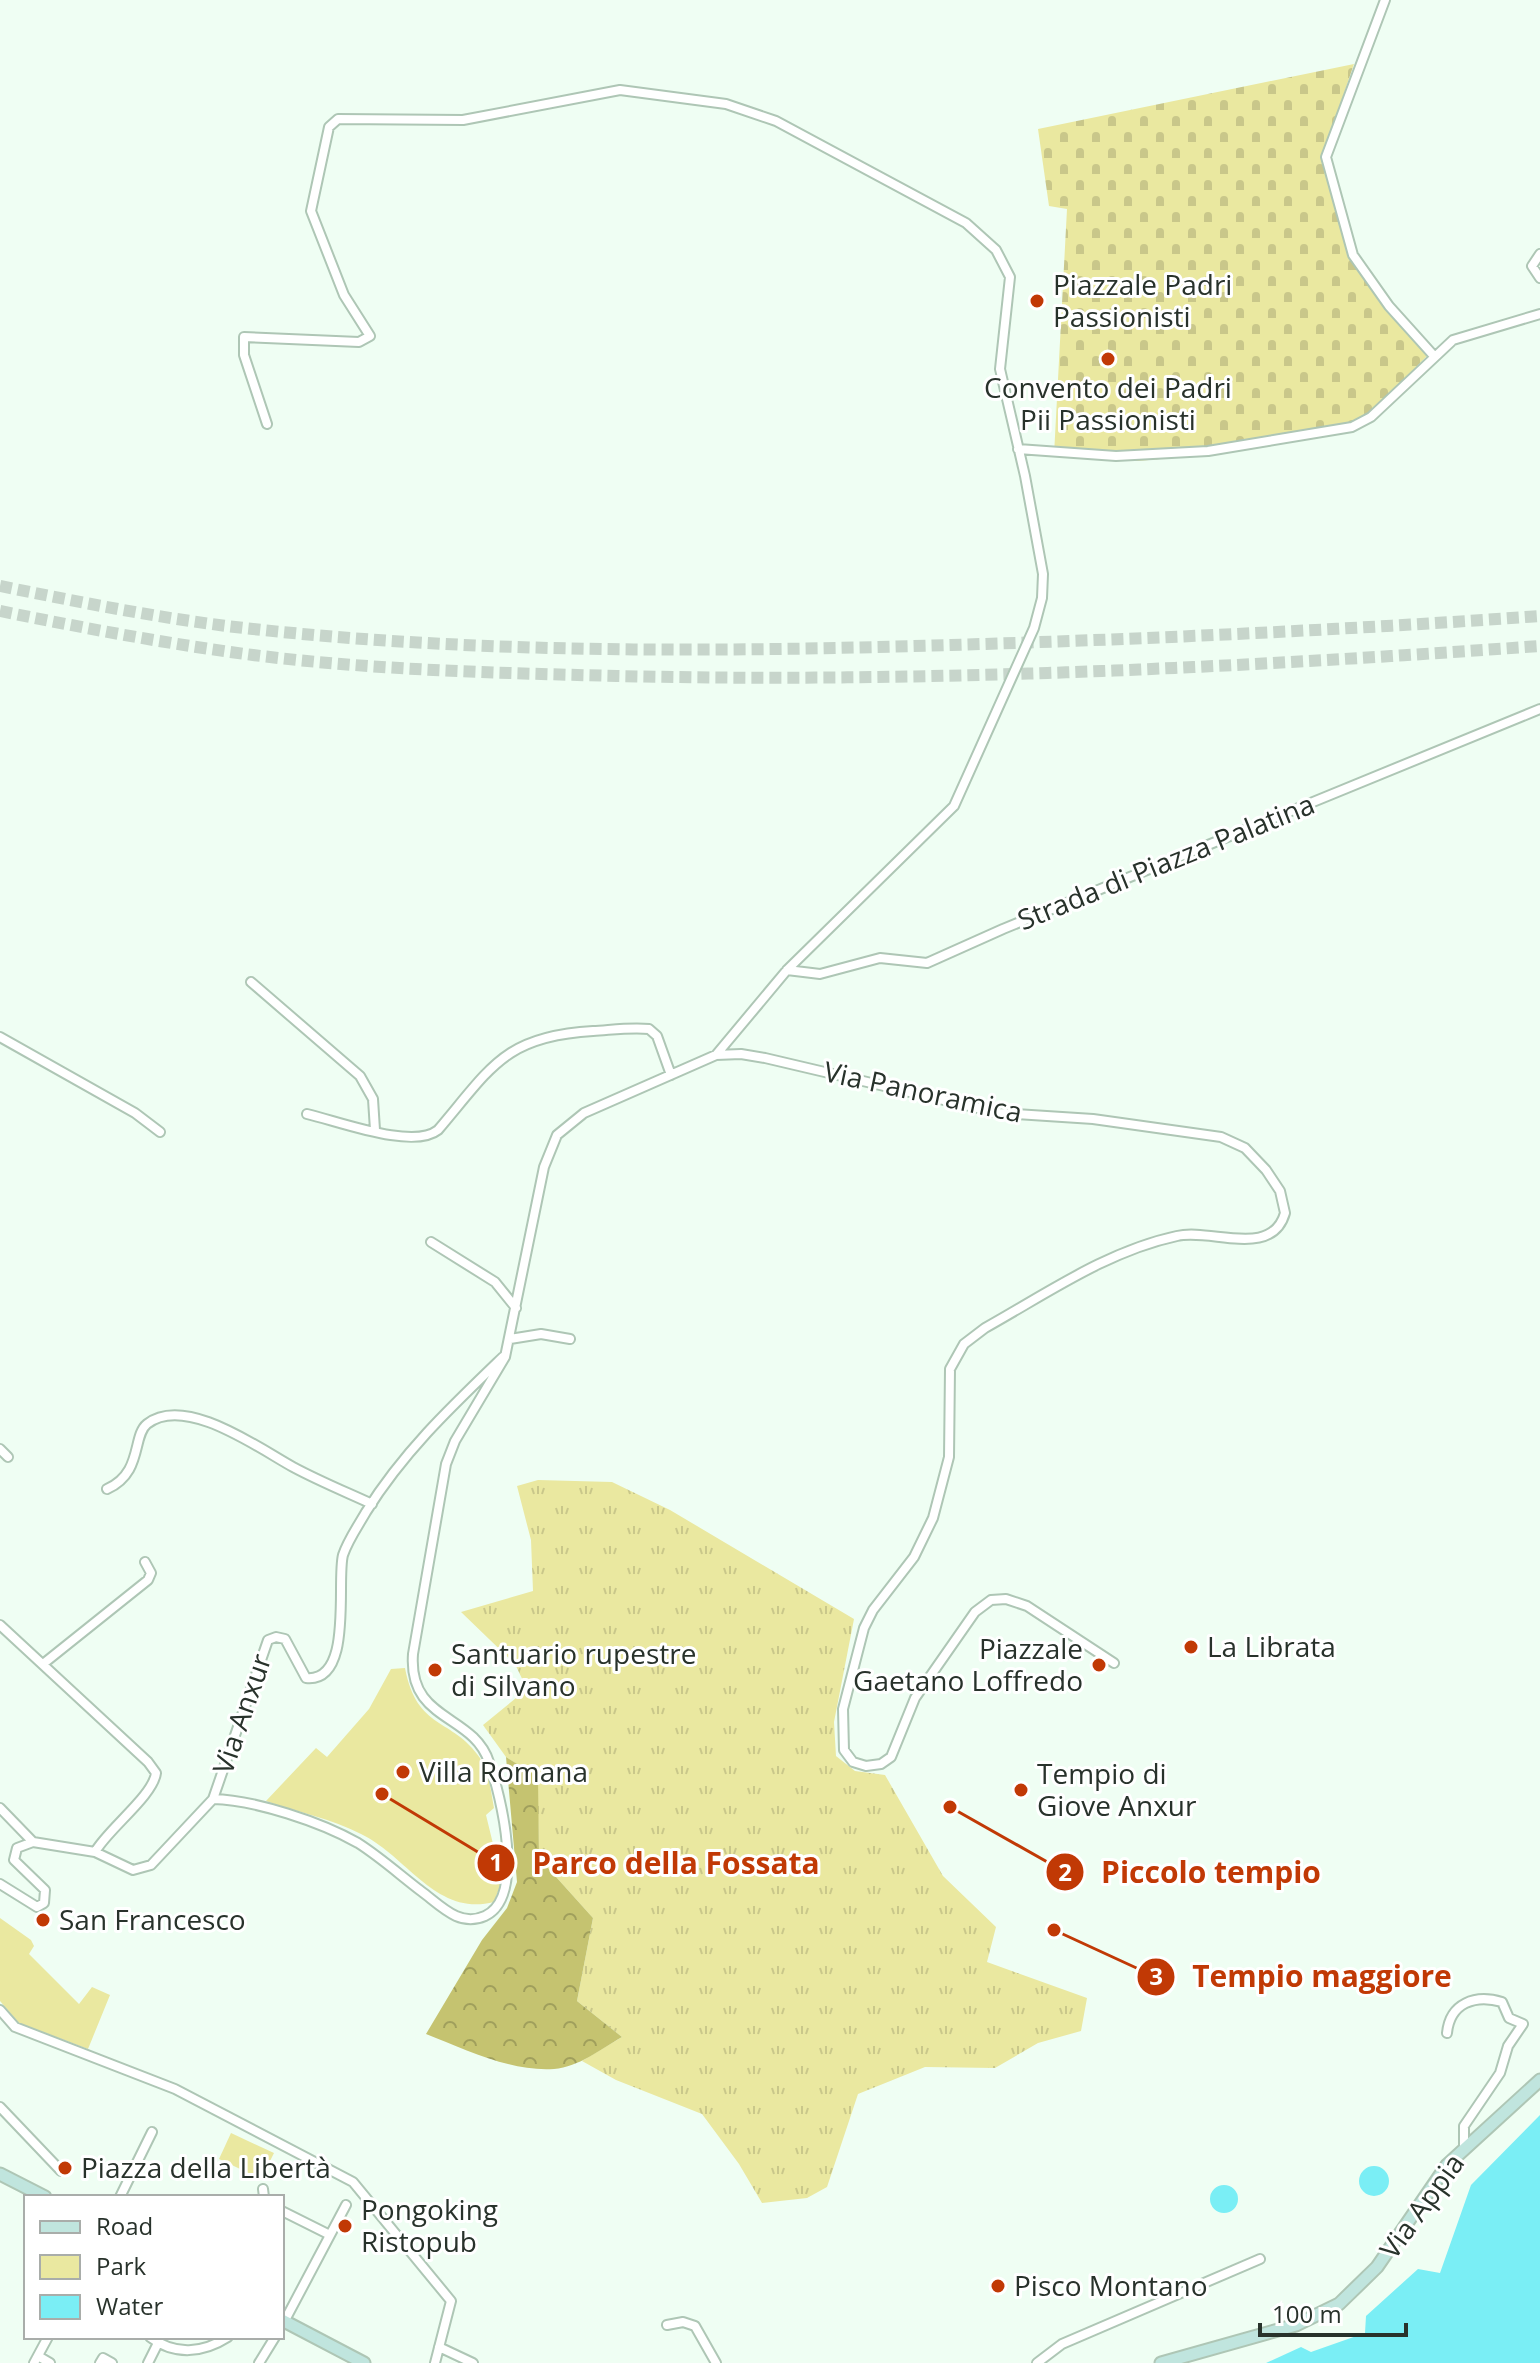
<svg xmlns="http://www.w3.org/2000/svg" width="1540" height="2363" font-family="'Open Sans',sans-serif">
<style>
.grass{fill:url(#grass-tufts)}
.forest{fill:url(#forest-crowns)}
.cemetery{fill:url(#cemetery-stones)}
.park{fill:#eae8a0}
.water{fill:#7aeef5}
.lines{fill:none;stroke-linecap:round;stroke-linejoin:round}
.trunk-tunnel{stroke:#c7d5cb;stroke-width:12;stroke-dasharray:12 6;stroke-linecap:butt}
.minor-casing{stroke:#aec6b5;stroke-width:12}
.secondary-casing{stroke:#aec6b5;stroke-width:15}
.minor{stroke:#fff;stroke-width:8}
.secondary{stroke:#c0e5de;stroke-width:11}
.poi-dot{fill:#c13905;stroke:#fff;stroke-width:3}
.labels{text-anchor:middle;stroke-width:6;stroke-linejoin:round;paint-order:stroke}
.poi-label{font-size:28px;fill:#28322b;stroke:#fff;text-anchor:start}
.street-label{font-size:28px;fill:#28322b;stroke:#fff}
.leader{fill:none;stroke:#c13905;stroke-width:3}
.callout-dot{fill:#c13905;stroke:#fff;stroke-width:3}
.mark-label{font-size:24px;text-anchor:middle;font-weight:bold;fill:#fff}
.callout-label{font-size:30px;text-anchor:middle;font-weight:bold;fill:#c13905;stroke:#fff;stroke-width:6;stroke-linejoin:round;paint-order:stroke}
</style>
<defs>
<pattern id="grass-tufts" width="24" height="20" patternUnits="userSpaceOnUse" patternTransform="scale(2)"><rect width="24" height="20" fill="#eae8a0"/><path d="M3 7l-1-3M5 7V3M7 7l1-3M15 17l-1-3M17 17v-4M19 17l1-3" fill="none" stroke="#c9c78a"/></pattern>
<pattern id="forest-crowns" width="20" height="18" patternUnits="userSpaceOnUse" patternTransform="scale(2)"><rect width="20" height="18" fill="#c5c370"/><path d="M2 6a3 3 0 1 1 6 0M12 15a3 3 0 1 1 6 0" fill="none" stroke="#a09f5c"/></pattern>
<pattern id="cemetery-stones" width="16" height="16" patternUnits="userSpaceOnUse" patternTransform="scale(2)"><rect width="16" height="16" fill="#eae8a0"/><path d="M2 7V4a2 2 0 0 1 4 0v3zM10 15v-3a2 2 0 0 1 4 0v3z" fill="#c9c78a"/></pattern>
</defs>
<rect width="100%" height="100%" fill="#effef3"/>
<path class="grass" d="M 538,1480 L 612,1482 L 670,1510 L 854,1619 L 834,1722 L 836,1756 L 855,1771 L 885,1775 L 943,1876 L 996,1927 L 987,1962 L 1087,1998 L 1081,2031 L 1038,2043 L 995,2068 L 925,2067 L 858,2094 L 827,2187 L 807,2198 L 762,2203 L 739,2164 L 702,2114 L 616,2080 L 582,2061 L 622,2037 L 577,2001 L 593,1918 L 539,1858 L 537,1777 L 506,1757 L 483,1725 L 527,1689 L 515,1664 L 461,1612 L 533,1591 L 531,1540 L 517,1486 Z"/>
<path class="forest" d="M 506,1757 L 538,1777 L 539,1858 L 593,1918 L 577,2001 L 622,2037 C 601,2049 579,2067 554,2069 C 510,2072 465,2049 426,2034 L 482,1940 L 507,1908 L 517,1882 Z"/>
<path class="cemetery" d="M 1354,64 L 1322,158 L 1349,256 L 1428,355 L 1362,422 L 1226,453 L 1138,461 L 1054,455 L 1067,209 L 1049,206 L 1038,129 Z"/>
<path class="park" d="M 405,1668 C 417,1731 452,1717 480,1758 C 489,1772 491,1792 494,1808 L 486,1815 L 502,1881 L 494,1902 C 436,1917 407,1856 361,1834 C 332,1819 297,1812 266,1801 L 316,1748 L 327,1757 L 369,1709 L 391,1669 Z
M 0,1918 L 31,1940 L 34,1946 L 29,1954 L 79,2004 L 92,1987 L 110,1995 L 88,2049 L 19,2023 L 0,2001 Z
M 231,2133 L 274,2153 L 261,2179 L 219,2159 Z"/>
<path class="water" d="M 1540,2115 L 1540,2363 L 1266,2363 L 1301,2347 L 1311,2352 L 1365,2333 L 1366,2316 L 1418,2269 L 1440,2273 L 1471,2185 Z
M1359 2181a15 15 0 1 1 30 0a15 15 0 1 1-30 0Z
M1210 2199a14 14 0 1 1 28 0a14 14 0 1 1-28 0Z"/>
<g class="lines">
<path class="trunk-tunnel" d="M 0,586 C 84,603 168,620 253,629 C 484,654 719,652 951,645 C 1148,639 1344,630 1540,616
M 0,611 C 84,628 168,644 253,655 C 373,670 496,673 617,676 C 925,683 1233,668 1540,646"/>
<defs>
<path id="minor" d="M 1385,0 L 1326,157 L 1353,255 L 1389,306 L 1434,356
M 1540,254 L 1532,266 L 1540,278
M 267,424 L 244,355 L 244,337 L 359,342 L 370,336 L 344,295 L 311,211 L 329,127 L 338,119 L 463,120 L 620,90 L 726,104 L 776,121 L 966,223 L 996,250 L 1010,277 L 1000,369 L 1025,476 L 1043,574 L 1042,598 L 1034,628 L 954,806 L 787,970 L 716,1055
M 1018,449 L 1116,456 L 1208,451 L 1352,427 L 1371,417 L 1453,340 L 1540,314
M 787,970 L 820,974 L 880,958 L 927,963 L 1003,929 L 1540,709
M 251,982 L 360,1076 L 373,1099 L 375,1130
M 0,1037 L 135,1113 L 160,1132
M 307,1114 C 338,1121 413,1150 438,1130 C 491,1068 504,1036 593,1031 C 611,1030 631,1027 649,1029 L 657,1036 L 671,1075
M 431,1242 L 495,1282 L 516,1308
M 510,1339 L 541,1334 L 570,1339
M 0,1449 L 8,1457
M 107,1489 C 143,1473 132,1436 147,1424 C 185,1394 260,1449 293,1467 C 319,1481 346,1492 372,1504
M 0,1625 L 148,1762 L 156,1773 C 153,1796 108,1829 95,1852
M 43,1664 L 148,1580 L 151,1573 L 145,1562
M 213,1799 C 255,1800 321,1822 358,1843 C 380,1857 400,1875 421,1891 C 432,1899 443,1910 456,1916 C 465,1920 476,1920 485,1916 C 526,1897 501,1796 489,1762 C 473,1713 408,1722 413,1654 L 446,1464 L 455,1441 L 505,1357 L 544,1167 L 557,1135 L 584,1113 L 716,1055 L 741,1054 L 765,1058 L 999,1113 L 1093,1119 L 1221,1137 L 1245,1148 L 1266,1170 L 1280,1191 L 1285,1213 C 1272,1259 1211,1228 1177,1236 C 1107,1251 1046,1294 985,1328 L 964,1344 L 950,1369 L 949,1457 L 933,1518 L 914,1557 L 873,1610 L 864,1628 L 843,1709 L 844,1750 L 853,1762 L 866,1766 L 881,1764 L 891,1757 L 915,1698 L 975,1612 L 991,1600 L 1006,1599 L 1027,1606 L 1114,1663
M 0,1808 L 33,1842
M 0,1884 L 37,1907 L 44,1903 L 45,1890 L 14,1860 L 17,1848 L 33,1842 L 95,1852 L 133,1870 L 151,1865 L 213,1799 L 268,1640 L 276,1637 L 285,1639 L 306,1678 C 354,1683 336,1581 343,1555 C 348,1540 358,1526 366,1512 C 404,1451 452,1406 503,1357
M 0,2010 L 15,2027 L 175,2089 L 353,2182 L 451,2301 L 435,2363
M 1447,2033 C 1450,2003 1475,1994 1502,2002 L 1509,2018 L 1523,2024 L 1508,2046 L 1500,2073 L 1464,2126 L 1464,2148
M 0,2107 L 61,2171
M 263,2189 L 264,2197
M 120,2197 L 152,2132
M 282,2211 L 330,2235
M 283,2324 L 346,2205
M 667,2325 L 683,2322 L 695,2326 L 716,2363
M 150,2337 C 175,2356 203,2353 228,2337
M 439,2347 L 473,2363
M 38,2356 L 50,2363
M 34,2363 L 48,2337
M 100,2363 L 103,2358 L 112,2363
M 148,2363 L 158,2343
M 259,2363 L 275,2337
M 1037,2363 L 1062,2344 L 1260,2259"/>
<path id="secondary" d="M 0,2174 L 45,2197
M 282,2320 L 364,2363
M 1161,2363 L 1296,2325 L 1339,2304 L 1377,2267 L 1447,2165 L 1540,2080"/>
</defs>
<use href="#minor" class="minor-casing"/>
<use href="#secondary" class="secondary-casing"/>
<use href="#minor" class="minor"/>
<use href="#secondary" class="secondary"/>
</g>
<g class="poi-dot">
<circle cx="1037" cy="301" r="8"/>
<circle cx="1108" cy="359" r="8"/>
<circle cx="1191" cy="1647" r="8"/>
<circle cx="1099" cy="1665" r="8"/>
<circle cx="435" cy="1670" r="8"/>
<circle cx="403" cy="1772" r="8"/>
<circle cx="1021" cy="1790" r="8"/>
<circle cx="43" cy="1920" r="8"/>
<circle cx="65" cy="2168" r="8"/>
<circle cx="345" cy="2226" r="8"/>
<circle cx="998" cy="2286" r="8"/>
</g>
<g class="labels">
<g class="poi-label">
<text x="1053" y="295">Piazzale Padri<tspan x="1053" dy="32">Passionisti</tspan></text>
<text x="1108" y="398" text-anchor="middle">Convento dei Padri<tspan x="1108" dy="32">Pii Passionisti</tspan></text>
<text x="1207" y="1657">La Librata</text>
<text x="1083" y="1659" text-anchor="end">Piazzale<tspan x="1083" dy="32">Gaetano Loffredo</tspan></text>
<text x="451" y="1664">Santuario rupestre<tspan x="451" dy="32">di Silvano</tspan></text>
<text x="419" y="1782">Villa Romana</text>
<text x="1037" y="1784">Tempio di<tspan x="1037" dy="32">Giove Anxur</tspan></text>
<text x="59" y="1930">San Francesco</text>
<text x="81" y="2178">Piazza della Libertà</text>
<text x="361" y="2220">Pongoking<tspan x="361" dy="32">Ristopub</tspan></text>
<text x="1014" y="2296">Pisco Montano</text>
</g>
<g class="street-label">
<text transform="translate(1166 862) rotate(-22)" y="10">Strada di Piazza Palatina</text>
<text transform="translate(923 1092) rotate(12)" y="10">Via Panoramica</text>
<text transform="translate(242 1714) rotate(-71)" y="10">Via Anxur</text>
<text transform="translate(1422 2206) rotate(-54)" y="10">Via Appia</text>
</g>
</g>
<path class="leader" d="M382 1794L496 1863M950 1807L1065 1872M1054 1930L1156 1977"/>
<g class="callout-dot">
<circle cx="382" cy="1794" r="8"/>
<circle cx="950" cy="1807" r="8"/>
<circle cx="1054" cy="1930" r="8"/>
<circle cx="496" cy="1863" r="20"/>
<circle cx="1065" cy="1872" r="20"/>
<circle cx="1156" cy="1977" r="20"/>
</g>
<g class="mark-label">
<text x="496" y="1871">1</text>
<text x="1065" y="1881">2</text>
<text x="1156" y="1985">3</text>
</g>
<g class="callout-label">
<text x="676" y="1874">Parco della Fossata</text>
<text x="1211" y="1883">Piccolo tempio</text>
<text x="1322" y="1987">Tempio maggiore</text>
</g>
<rect x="24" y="2195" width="260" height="144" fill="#ffffff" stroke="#a9adaa" stroke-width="2"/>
<rect x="40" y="2221" width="40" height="12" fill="#c0e5de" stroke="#a9adaa" stroke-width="2"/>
<text x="96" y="2235" font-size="24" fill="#28322b">Road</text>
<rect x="40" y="2255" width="40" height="24" fill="#eae8a0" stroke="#a9adaa" stroke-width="2"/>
<text x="96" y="2275" font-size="24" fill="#28322b">Park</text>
<rect x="40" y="2295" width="40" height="24" fill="#7aeef5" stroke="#a9adaa" stroke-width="2"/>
<text x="96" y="2315" font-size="24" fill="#28322b">Water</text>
<path d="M1260 2323v12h146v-12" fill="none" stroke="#28322b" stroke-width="4"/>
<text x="1272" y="2323" font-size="24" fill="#28322b" stroke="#ffffff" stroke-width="6" paint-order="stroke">100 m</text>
</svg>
